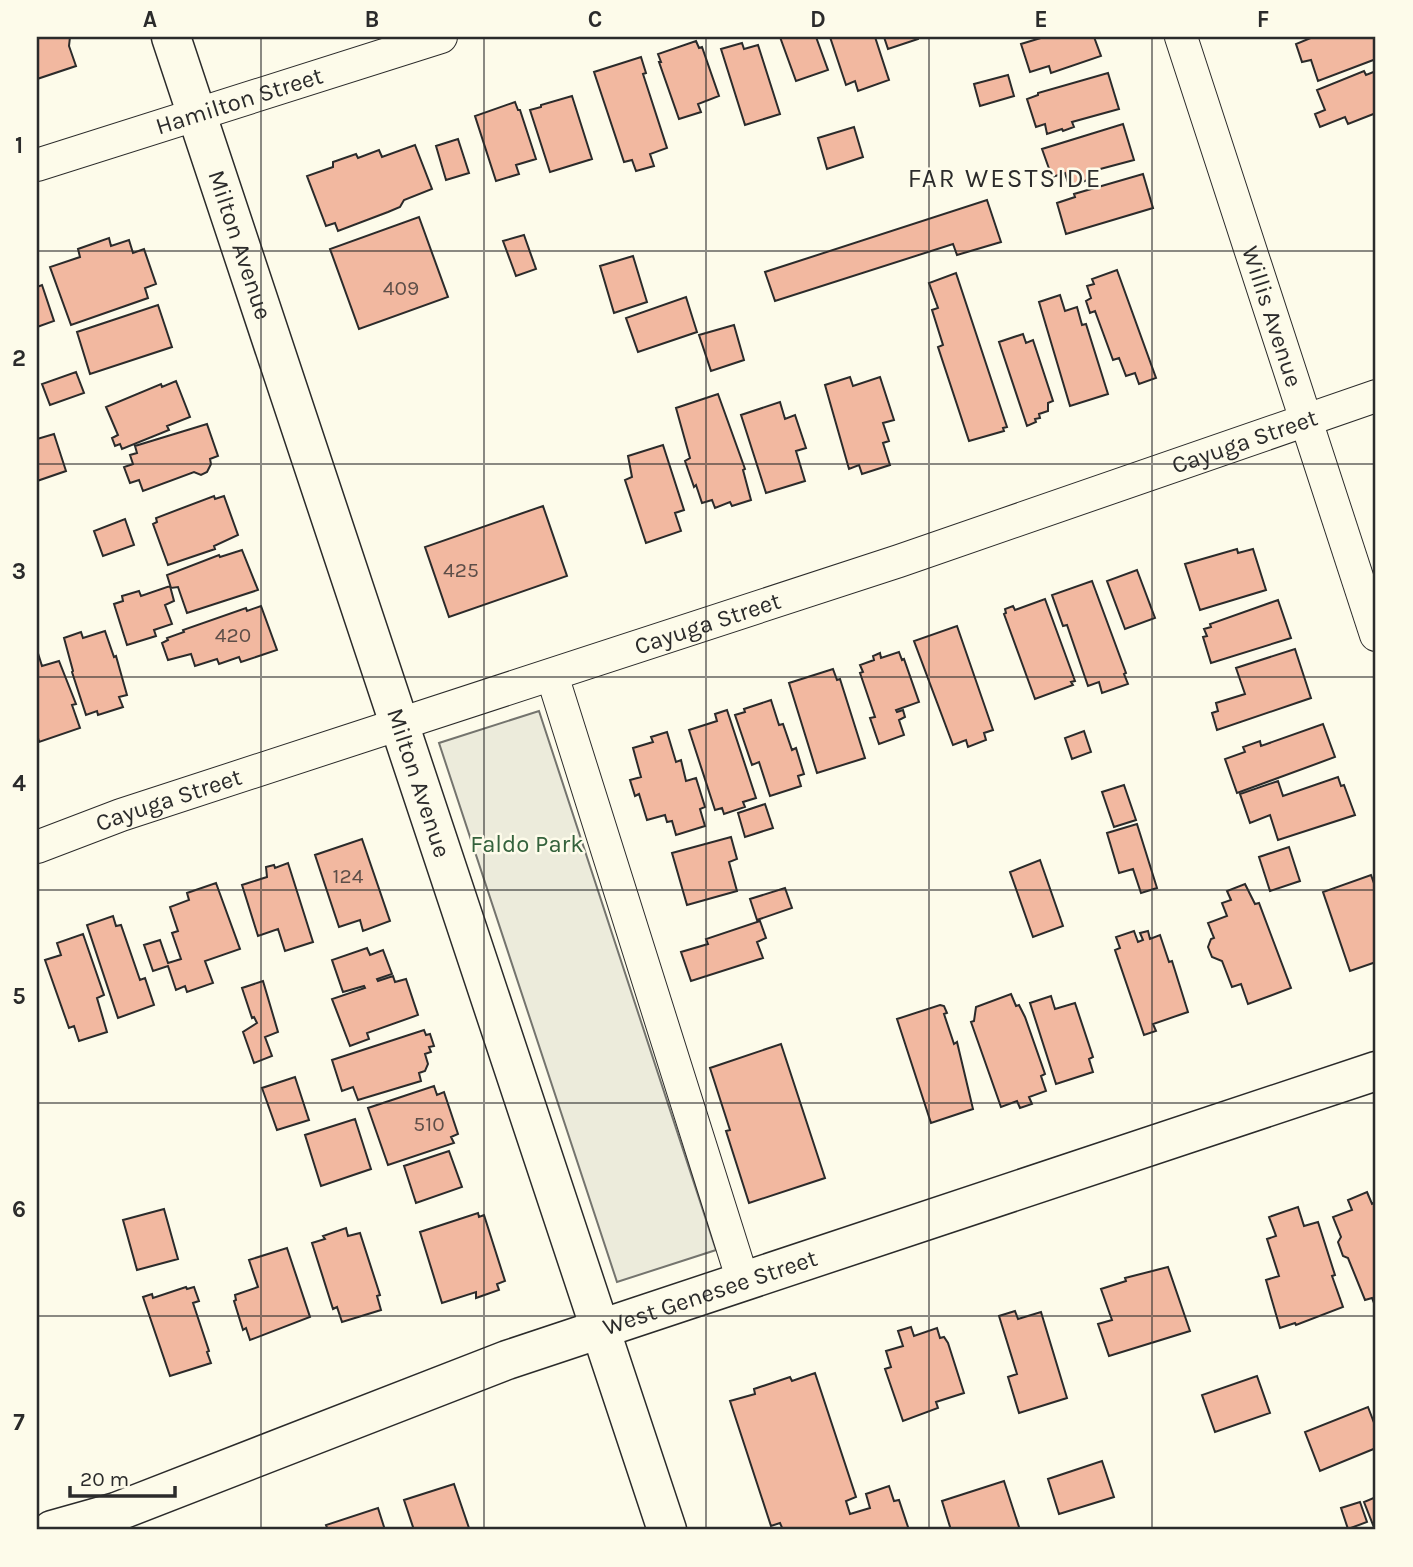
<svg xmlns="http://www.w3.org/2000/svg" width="1413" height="1567" font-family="Karla,sans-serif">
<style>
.green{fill:#ecebdb;stroke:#74746e;stroke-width:2}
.building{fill:#f2b8a0;stroke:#2b2b2b;stroke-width:2}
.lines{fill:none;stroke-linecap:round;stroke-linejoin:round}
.minor-casing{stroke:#2b2b2b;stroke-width:34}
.tertiary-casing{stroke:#2b2b2b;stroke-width:41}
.primary-casing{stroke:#2b2b2b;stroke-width:41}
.minor{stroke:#fdfbea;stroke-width:32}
.tertiary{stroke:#fdfbea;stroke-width:38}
.primary{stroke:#fdfbea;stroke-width:38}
.grid{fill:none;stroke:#2b2b2b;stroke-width:2;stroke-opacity:0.55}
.labels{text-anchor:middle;stroke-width:5;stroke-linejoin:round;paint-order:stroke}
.number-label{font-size:21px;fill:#5d4e48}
.street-label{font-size:24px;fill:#2b2b2b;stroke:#fdfbea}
.park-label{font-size:24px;fill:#34623c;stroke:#fdfbea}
.neighbourhood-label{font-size:26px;letter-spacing:2px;fill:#2b2b2b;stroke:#fdfbea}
.neatline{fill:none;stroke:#2b2b2b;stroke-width:2.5}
.grid-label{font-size:23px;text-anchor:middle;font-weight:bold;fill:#2b2b2b}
</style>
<rect width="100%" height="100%" fill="#fdfbea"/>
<path class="green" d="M 539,711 L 716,1250 L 617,1282 L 439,743 Z"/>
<path class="building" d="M 37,37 L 70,37 L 69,46 L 76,66 L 37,79 Z
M 780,37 L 816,37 L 828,70 L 796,81 Z
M 830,37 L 875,37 L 889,80 L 858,91 L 855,81 L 846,85 Z
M 884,37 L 918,37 L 918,39 L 888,49 Z
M 1044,37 L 1094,37 L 1101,56 L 1051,73 L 1049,66 L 1030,72 L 1021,44 Z
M 1313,37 L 1376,37 L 1376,59 L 1318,81 L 1311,60 L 1302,62 L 1296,44 Z
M 696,41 L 699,48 L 702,47 L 719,96 L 698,104 L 701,112 L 679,119 L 659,62 L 661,62 L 658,54 Z
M 742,43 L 744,49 L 758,45 L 780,114 L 745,125 L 721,49 Z
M 641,57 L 646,73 L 643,74 L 667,148 L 650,154 L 654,166 L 636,171 L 632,160 L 624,162 L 594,72 Z
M 1364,71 L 1366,75 L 1376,71 L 1376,113 L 1348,124 L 1345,117 L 1320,127 L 1315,114 L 1325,110 L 1317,90 Z
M 1108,73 L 1119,109 L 1072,122 L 1074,127 L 1063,131 L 1062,129 L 1047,134 L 1045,124 L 1036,127 L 1027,99 L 1038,95 L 1038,93 Z
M 1008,75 L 1014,96 L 980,106 L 974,84 Z
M 572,96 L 592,159 L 550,172 L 530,110 L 541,107 L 541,105 Z
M 515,102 L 518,110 L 520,110 L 536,159 L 516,165 L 519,174 L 496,181 L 475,116 Z
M 1123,124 L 1134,160 L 1089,172 L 1091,179 L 1069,186 L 1065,173 L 1052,177 L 1042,149 Z
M 854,127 L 863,157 L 827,169 L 818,138 Z
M 458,139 L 469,173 L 446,180 L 436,146 Z
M 415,145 L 432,189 L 404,200 L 400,207 L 388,212 L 338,231 L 335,223 L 326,226 L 307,176 L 333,167 L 333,162 L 356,154 L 358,158 L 379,150 L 382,157 Z
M 1143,174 L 1153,208 L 1066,234 L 1057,203 L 1075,197 L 1074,194 Z
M 987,200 L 1001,242 L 957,255 L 953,244 L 775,301 L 765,272 Z
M 419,217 L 448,297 L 359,329 L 330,249 Z
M 524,235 L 536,269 L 516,276 L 503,241 Z
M 109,238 L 111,246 L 129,240 L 133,253 L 144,249 L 156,284 L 145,288 L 148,298 L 71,325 L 50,267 L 80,257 L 78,249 Z
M 633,256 L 647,302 L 614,313 L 600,266 Z
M 1117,270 L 1156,378 L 1139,384 L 1135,373 L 1126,376 L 1119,358 L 1113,360 L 1095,311 L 1090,313 L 1086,301 L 1091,298 L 1087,286 L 1094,284 L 1092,279 Z
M 956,273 L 1007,427 L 1003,428 L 1004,431 L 969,441 L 938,347 L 943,345 L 932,310 L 938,308 L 929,283 Z
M 42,285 L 54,321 L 37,327 L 37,287 Z
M 1060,295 L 1065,311 L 1077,307 L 1082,325 L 1086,324 L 1108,394 L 1070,406 L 1039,302 Z
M 686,297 L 697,332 L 638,352 L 626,318 Z
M 158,305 L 172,347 L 90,374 L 77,332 Z
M 734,325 L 744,360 L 711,371 L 699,335 Z
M 1023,334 L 1026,343 L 1033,340 L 1053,401 L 1048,403 L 1048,411 L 1039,414 L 1040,418 L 1035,419 L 1036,422 L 1027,426 L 999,342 Z
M 76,372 L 84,393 L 50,405 L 42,384 Z
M 850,377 L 853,386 L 880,377 L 894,420 L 883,423 L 889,441 L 883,443 L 890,465 L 862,474 L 859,465 L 849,469 L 825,385 Z
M 176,381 L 190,417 L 167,426 L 169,430 L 122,449 L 120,444 L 115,446 L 112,438 L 118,435 L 106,407 L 161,384 L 162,387 Z
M 718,394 L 745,469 L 743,470 L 751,500 L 732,506 L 730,502 L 715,508 L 712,500 L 702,503 L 696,485 L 694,487 L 685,461 L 690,458 L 676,408 Z
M 780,402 L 785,419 L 795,415 L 806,448 L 796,451 L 805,481 L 766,493 L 741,415 Z
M 207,424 L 218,456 L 210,459 L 211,464 L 207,472 L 201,475 L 194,472 L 143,491 L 139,480 L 130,483 L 124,467 L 133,464 L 130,455 L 137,453 L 135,446 Z
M 54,434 L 66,471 L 37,481 L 37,439 Z
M 663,445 L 684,510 L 675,513 L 681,531 L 646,543 L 625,480 L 632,477 L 628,456 Z
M 214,496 L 215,499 L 224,496 L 238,535 L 214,546 L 215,549 L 168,565 L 153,524 L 157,522 L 156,518 Z
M 543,506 L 567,576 L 449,617 L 425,547 Z
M 125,519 L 134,545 L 103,556 L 94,531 Z
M 1237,549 L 1238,553 L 1253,549 L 1266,590 L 1200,610 L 1185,564 Z
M 242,550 L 258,590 L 187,613 L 178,587 L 171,588 L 167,575 L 219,555 L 220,557 Z
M 1137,570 L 1155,618 L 1125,629 L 1107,581 Z
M 1092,581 L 1126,673 L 1124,674 L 1128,684 L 1102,693 L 1099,682 L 1088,686 L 1067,625 L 1063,626 L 1052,595 Z
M 170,586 L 174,601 L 165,605 L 172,624 L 154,630 L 156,636 L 127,645 L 114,604 L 123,601 L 122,596 L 139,591 L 141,596 Z
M 1045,599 L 1075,681 L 1071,682 L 1073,685 L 1035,699 L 1004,614 L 1006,613 L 1005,609 L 1013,606 L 1015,610 Z
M 1278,600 L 1291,638 L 1211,663 L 1203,637 L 1207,636 L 1204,629 L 1211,627 L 1210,624 Z
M 261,606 L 277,650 L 241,662 L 239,657 L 219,664 L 217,659 L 195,666 L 191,654 L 168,660 L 162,643 L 168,640 L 167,638 L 184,632 L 183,630 L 246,608 L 247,611 Z
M 957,626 L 993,730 L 984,733 L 986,740 L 968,747 L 966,740 L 953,745 L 914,641 Z
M 105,631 L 114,657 L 116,656 L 127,695 L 119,697 L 123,707 L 98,715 L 97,711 L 86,715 L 72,672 L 73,671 L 64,638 L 81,632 L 83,638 Z
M 1295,649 L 1311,698 L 1217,730 L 1212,713 L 1218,711 L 1216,703 L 1245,694 L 1236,668 Z
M 37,650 L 42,666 L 59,661 L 76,704 L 72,705 L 80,728 L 39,742 L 37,734 Z
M 899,652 L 902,660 L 904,659 L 919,702 L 896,710 L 897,712 L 903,710 L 905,717 L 899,720 L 904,735 L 879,744 L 870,718 L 875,717 L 860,673 L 863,672 L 860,665 L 874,660 L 873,656 L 880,653 L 881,658 Z
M 833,669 L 837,680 L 840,679 L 865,758 L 817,773 L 789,683 Z
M 771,700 L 779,725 L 783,724 L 792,750 L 796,748 L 804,774 L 798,776 L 801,786 L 770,796 L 759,762 L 752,765 L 735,715 L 745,712 L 744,709 Z
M 727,710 L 756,798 L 743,802 L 745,807 L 724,814 L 722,808 L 715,810 L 689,730 L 717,721 L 715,714 Z
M 1323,724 L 1335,757 L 1237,793 L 1225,759 L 1245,752 L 1243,747 L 1260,741 L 1261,746 Z
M 1084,731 L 1091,752 L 1072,759 L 1065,738 Z
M 667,732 L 676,762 L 681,760 L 686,781 L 696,778 L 705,807 L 700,809 L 705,826 L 676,835 L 672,821 L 667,822 L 665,815 L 647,820 L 639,794 L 635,796 L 630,780 L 641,777 L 633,748 L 653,742 L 651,737 Z
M 1338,777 L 1341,786 L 1344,785 L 1355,815 L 1278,840 L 1270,815 L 1250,823 L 1240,794 L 1278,781 L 1283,796 Z
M 1124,785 L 1136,820 L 1114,827 L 1102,792 Z
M 765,804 L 773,828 L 745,837 L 738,813 Z
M 1137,824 L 1157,888 L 1141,893 L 1133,869 L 1119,873 L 1107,833 Z
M 731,837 L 737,859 L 729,862 L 737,891 L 687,905 L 672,853 Z
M 362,839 L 390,921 L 363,931 L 360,920 L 339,927 L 315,855 Z
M 1289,847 L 1300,881 L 1270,891 L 1259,857 Z
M 1040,860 L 1063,926 L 1033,937 L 1010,872 Z
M 288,863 L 313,942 L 285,951 L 278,929 L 258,936 L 242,885 L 267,877 L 266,867 L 274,865 L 275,868 Z
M 1371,875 L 1376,889 L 1376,962 L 1350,971 L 1323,892 Z
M 216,883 L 240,949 L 205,961 L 213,983 L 187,992 L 185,986 L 176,990 L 168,966 L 153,971 L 144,945 L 160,940 L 168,963 L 181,959 L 172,933 L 178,931 L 170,907 L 189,900 L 187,893 Z
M 1245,884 L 1255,904 L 1259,903 L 1291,988 L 1248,1004 L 1241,984 L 1232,987 L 1222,961 L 1212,957 L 1208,947 L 1211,939 L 1214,938 L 1208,923 L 1227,916 L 1222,903 L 1231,900 L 1227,891 Z
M 785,888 L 792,908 L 757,920 L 750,899 Z
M 113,916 L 116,926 L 121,925 L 140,980 L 145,978 L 154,1005 L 118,1018 L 87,925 Z
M 760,921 L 766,938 L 757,942 L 763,958 L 691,981 L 681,952 L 708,944 L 706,939 Z
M 1134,931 L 1138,942 L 1143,940 L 1140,933 L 1148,931 L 1150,939 L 1160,935 L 1169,962 L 1172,961 L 1188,1012 L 1153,1024 L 1156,1031 L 1144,1035 L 1115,950 L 1120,948 L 1116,937 Z
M 83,934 L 104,995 L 97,998 L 107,1032 L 79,1041 L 74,1026 L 69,1028 L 45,960 L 61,955 L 57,943 Z
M 367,948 L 370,955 L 383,950 L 392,974 L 377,979 L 378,981 L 393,976 L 395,982 L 406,979 L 418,1015 L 367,1033 L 369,1039 L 350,1046 L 332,999 L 365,988 L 364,986 L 343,992 L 332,960 Z
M 263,981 L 278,1032 L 265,1037 L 272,1056 L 254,1063 L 243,1032 L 257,1023 L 254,1017 L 252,1018 L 242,988 Z
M 1011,994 L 1016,1006 L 1019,1005 L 1025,1017 L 1045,1074 L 1041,1076 L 1046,1091 L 1029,1097 L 1032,1104 L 1020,1108 L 1017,1101 L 1001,1107 L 971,1022 L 974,1021 L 976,1007 Z
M 1051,996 L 1055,1009 L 1075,1003 L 1093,1057 L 1089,1059 L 1093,1072 L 1056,1084 L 1030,1003 Z
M 940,1005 L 944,1006 L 947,1013 L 944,1014 L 954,1044 L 957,1042 L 973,1109 L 931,1123 L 897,1019 Z
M 424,1030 L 426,1035 L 430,1034 L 434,1046 L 429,1047 L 431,1052 L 425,1054 L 428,1064 L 425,1071 L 419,1073 L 421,1081 L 358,1100 L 353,1087 L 342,1091 L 332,1060 Z
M 781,1044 L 825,1178 L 749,1203 L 726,1131 L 730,1130 L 710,1068 Z
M 295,1077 L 309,1120 L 277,1130 L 262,1088 Z
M 434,1086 L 437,1095 L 444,1092 L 458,1134 L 451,1137 L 454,1143 L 388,1165 L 368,1108 Z
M 355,1119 L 371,1169 L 321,1186 L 305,1135 Z
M 449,1151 L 462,1187 L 416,1203 L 404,1166 Z
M 1367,1192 L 1372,1204 L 1376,1202 L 1376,1302 L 1374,1303 L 1372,1298 L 1365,1300 L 1348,1258 L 1343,1256 L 1338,1242 L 1341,1237 L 1333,1217 L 1352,1210 L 1348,1200 Z
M 1298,1207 L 1304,1226 L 1318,1222 L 1335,1275 L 1332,1276 L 1343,1307 L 1296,1325 L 1295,1323 L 1280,1328 L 1266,1280 L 1279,1276 L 1267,1239 L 1276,1236 L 1269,1217 Z
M 164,1209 L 178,1259 L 137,1270 L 123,1220 Z
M 478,1213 L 479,1217 L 484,1215 L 505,1281 L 497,1284 L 499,1290 L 476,1298 L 476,1292 L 442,1303 L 420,1232 Z
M 346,1228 L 348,1236 L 360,1233 L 380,1295 L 377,1296 L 381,1310 L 342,1322 L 337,1307 L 333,1309 L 312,1243 L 325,1239 L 323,1236 Z
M 287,1248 L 310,1317 L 250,1340 L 246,1328 L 243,1330 L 234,1301 L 236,1300 L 235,1295 L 258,1287 L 249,1260 Z
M 1168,1267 L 1190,1331 L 1109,1356 L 1098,1324 L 1112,1320 L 1101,1289 L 1126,1281 L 1125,1278 Z
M 186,1287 L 187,1289 L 194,1287 L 199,1301 L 193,1303 L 209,1351 L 207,1352 L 211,1363 L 170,1376 L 143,1297 L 152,1294 L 153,1298 Z
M 1015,1311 L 1018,1319 L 1041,1312 L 1067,1398 L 1019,1413 L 1008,1377 L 1017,1374 L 999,1316 Z
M 911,1327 L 914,1336 L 937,1328 L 940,1338 L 944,1337 L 948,1343 L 964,1393 L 936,1402 L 938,1408 L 903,1421 L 885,1369 L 891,1367 L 886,1351 L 903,1346 L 898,1331 Z
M 815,1373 L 856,1497 L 846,1501 L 850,1514 L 870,1508 L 866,1494 L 889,1486 L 894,1501 L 899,1500 L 909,1530 L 783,1530 L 780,1523 L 771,1526 L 730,1401 L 755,1394 L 754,1389 L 790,1377 L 792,1381 Z
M 1257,1376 L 1270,1413 L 1215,1432 L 1202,1395 Z
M 1368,1407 L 1376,1428 L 1376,1448 L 1320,1471 L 1305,1432 Z
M 1102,1461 L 1114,1497 L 1059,1514 L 1048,1479 Z
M 1004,1481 L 1020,1530 L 951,1530 L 942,1501 Z
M 454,1484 L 469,1528 L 463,1530 L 414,1530 L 404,1500 Z
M 1376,1497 L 1376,1530 L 1375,1530 L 1364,1502 Z
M 1360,1502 L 1367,1522 L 1348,1529 L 1341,1508 Z
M 378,1508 L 385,1530 L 328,1530 L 326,1525 Z"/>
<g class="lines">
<defs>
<g id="minor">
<path id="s1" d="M 1181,37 L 1376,635"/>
<path id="s2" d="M 37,165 L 441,37"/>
<path d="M 552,675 L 743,1281"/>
<path id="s3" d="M 37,847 L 121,815 L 899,561 L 1376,396"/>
</g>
<g id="tertiary">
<path id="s4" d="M 171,37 L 667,1530"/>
</g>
<g id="primary">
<path id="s5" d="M 52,1530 L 116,1512 L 507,1360 L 1376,1071"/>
</g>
</defs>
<use href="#minor" class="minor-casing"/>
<use href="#tertiary" class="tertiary-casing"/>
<use href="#primary" class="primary-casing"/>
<use href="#minor" class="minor"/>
<use href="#tertiary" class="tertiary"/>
<use href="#primary" class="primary"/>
</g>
<path class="grid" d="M 261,37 L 261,1530M 484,37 L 484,1530M 706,37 L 706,1530M 929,37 L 929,1530M 1152,37 L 1152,1530M 37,251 L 1376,251M 37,464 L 1376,464M 37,677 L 1376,677M 37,890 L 1376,890M 37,1103 L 1376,1103M 37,1316 L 1376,1316"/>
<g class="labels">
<g class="number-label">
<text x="401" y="295">409</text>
<text x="461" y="577">425</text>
<text x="233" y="642">420</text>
<text x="348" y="883">124</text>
<text x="429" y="1131">510</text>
</g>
<g class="street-label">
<text dy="8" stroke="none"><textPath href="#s2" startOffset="212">Hamilton Street</textPath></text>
<text dy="8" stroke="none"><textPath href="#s4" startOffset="219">Milton Avenue</textPath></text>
<text dy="8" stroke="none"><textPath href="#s1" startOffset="294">Willis Avenue</textPath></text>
<text dy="8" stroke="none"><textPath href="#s3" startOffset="1274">Cayuga Street</textPath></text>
<text dy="8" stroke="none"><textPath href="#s3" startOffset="707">Cayuga Street</textPath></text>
<text dy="8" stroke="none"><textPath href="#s4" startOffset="786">Milton Avenue</textPath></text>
<text dy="8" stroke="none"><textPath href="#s3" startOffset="140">Cayuga Street</textPath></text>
<text dy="8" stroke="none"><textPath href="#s5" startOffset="700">West Genesee Street</textPath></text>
</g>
<g class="park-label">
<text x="527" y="852">Faldo Park</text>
</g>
<g class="neighbourhood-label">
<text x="1005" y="187">FAR WESTSIDE</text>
</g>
</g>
<rect width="1413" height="1567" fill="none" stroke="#fdfbea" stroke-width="77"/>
<path d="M70 1486v10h105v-10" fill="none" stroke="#2b2b2b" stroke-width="3.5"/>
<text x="80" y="1486" font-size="21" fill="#2b2b2b" stroke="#fdfbea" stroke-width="5" paint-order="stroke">20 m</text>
<rect x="38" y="38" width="1336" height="1490" class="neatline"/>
<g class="grid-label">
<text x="150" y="27">A</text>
<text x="372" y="27">B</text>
<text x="595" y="27">C</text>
<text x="818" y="27">D</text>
<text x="1041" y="27">E</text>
<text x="1263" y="27">F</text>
<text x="19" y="153">1</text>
<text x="19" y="366">2</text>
<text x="19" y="579">3</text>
<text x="19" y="791">4</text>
<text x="19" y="1004">5</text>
<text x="19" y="1217">6</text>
<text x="19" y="1430">7</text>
</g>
</svg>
